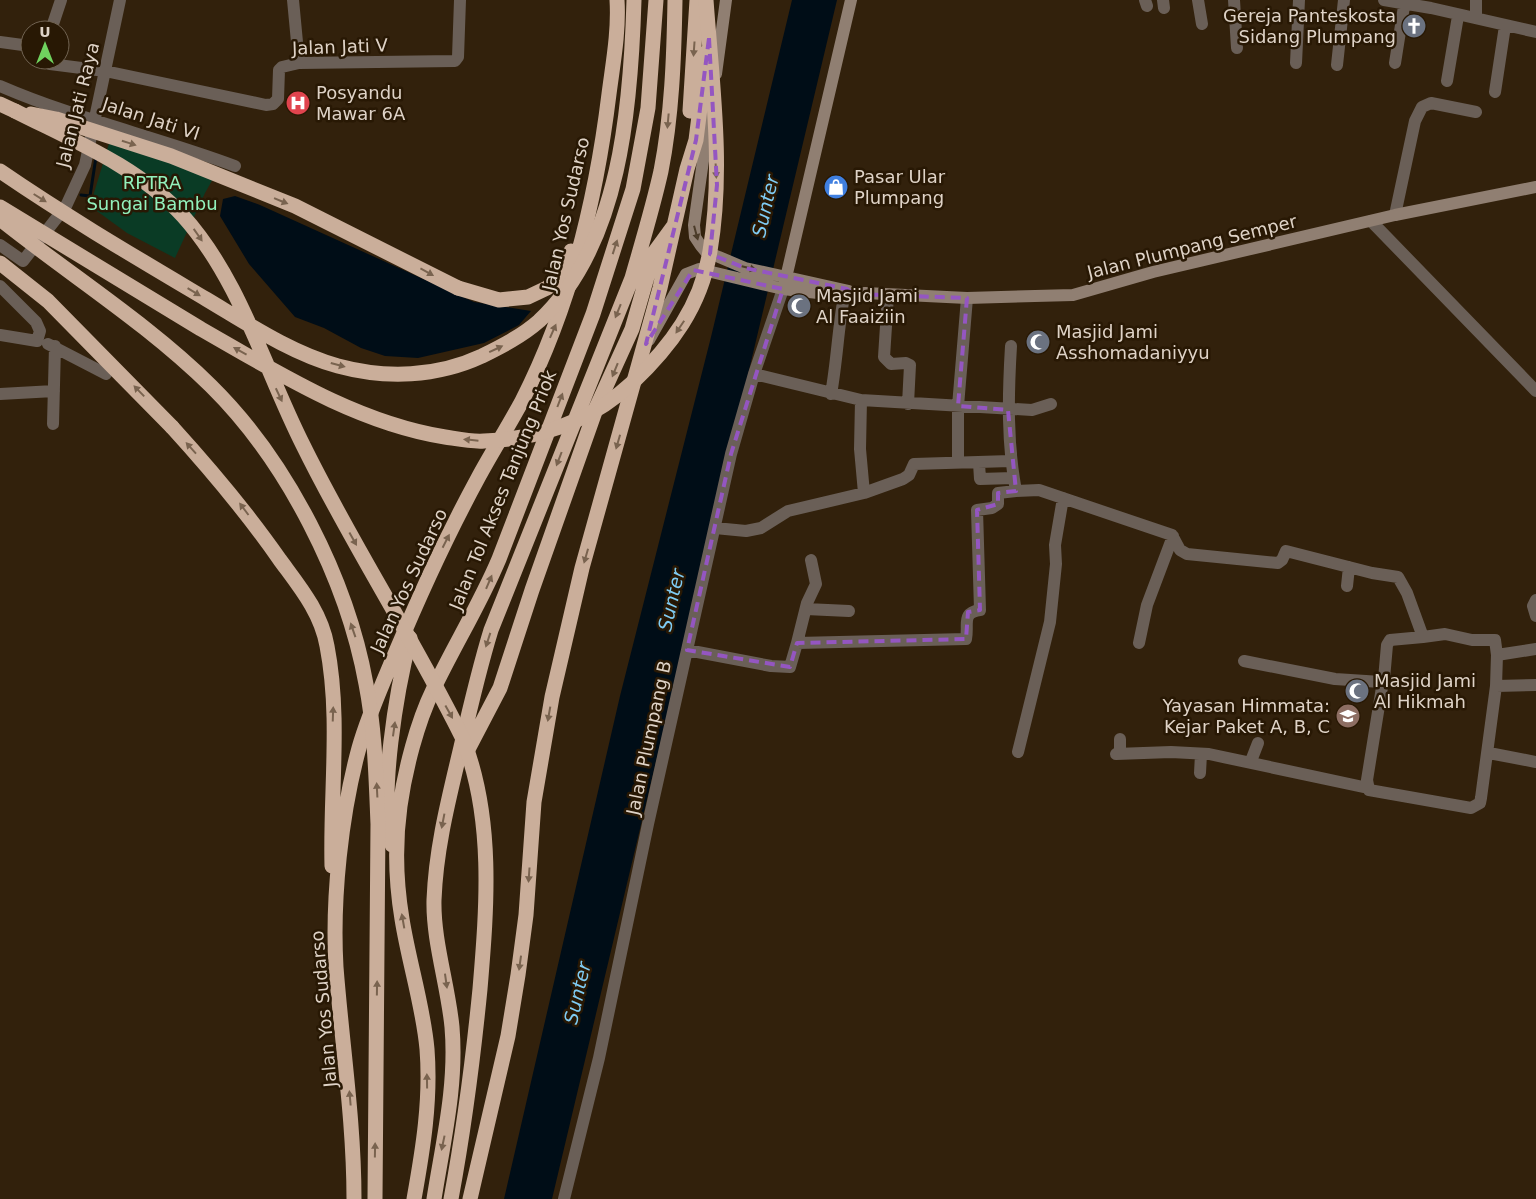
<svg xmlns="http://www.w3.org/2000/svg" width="1536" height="1199" font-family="'DejaVu Sans',sans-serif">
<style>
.green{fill:#0a3b25}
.water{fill:#000d17}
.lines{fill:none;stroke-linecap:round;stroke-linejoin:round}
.stream{stroke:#000d17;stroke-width:3}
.street{stroke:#6a5f57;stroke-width:12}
.secondary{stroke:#907f72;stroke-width:12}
.highway{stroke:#caae9a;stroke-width:15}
.highway-bridge{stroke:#caae9a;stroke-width:15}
.oneway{fill:#79634f}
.oneway2{fill:#4c3c2a}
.marked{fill:none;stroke:#9456c1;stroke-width:4;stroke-dasharray:10 6;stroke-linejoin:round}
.labels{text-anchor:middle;stroke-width:5;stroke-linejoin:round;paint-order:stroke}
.poi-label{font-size:18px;fill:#dfd3c7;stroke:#281804;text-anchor:start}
.street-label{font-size:18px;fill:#dfd3c7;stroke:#281804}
.park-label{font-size:18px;fill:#92f1bc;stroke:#281804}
.water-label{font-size:19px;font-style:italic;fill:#7fccf4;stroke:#281804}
</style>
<rect width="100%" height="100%" fill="#32210c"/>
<path class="green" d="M 114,127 L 218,170 L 205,193 L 175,258 L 127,233 L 90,206 Z"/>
<path class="water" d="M 792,0 L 837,0 L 552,1199 L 504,1199 L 620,696 L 711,337 Z
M 235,196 L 260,205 L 474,302 L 531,311 L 519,325 L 484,343 L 418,358 L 385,356 L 361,348 L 324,328 L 295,317 L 249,264 L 220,216 L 223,199 Z"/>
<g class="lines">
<path class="stream" d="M 81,195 L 90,196 L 96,157"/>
<path class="street" d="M 293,0 L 299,63
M 1145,0 L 1147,6
M 1163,0 L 1164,8
M 1198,0 L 1202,24
M 1234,0 L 1237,48
M 1384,0 L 1431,8 L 1536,32
M 1476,18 L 1476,0
M 51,30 L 61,0
M 0,42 L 30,46
M 46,60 L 50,64 L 105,71 L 266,105 L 273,104 L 278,99 L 279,70 L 282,67 L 299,63 L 455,61 L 458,57 L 460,0
M 1296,63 L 1299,0
M 1395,63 L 1405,0
M 1337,65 L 1344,0
M 1447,81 L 1458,16
M 0,86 C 76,119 158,137 235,166
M 1495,92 L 1505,26
M 1395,215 L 1415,121 L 1422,107 L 1431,103 L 1476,112
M 1371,221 L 1536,391
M 0,245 L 23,261 L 66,206 L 85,165 L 120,0
M 0,286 L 36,322 L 40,331 L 37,341 L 0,335
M 888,295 L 884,357 L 891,364 L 906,363 L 910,365 L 908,404
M 48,344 L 106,374
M 1011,346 C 1008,396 1007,443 1016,491 L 1039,490 L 1172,535 L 1180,550 L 1187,554 L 1278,563 L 1282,560 L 1286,551 L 1372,573 L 1398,577 L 1407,593 L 1423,637 L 1445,634 L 1472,640 L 1495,640 L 1497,655 L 1496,686 L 1536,685
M 754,374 L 861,400 L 1032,410 L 1051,404
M 0,394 L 54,391
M 831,394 C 837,361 838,329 844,296
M 861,400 L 860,449 L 864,493
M 53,424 L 55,346
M 958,463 L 958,406 L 967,298
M 979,463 L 980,479 L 1013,478
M 715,528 L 746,531 L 761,528 L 788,511 L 864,493 L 903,479 L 909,475 L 914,464 L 1010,461
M 1347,586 L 1349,567
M 1536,600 L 1533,606 L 1536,616
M 806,609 L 849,611
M 797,643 L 807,603 L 816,584 L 811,560
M 1139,643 L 1147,605 L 1173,536
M 687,650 L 771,666 L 790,667 L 797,643 L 966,639 C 969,624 961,613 980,610 L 977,510 L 992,508 L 998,504 L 998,493 L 1016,491
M 1497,655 L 1536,649
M 1244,661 L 1335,679 L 1381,682 L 1384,679 L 1387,645 L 1390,640 L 1423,637
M 1383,681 L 1367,780 L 1369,790 L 1471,808 L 1480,803 L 1481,798 L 1496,686
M 1018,752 L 1050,622 L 1056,564 L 1055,545 L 1063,498
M 1489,753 L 1536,762
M 1116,754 L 1171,752 L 1209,754 L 1368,788
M 1120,754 L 1120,739
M 1251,761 L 1258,743
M 1200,773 L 1201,754
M 564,1199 L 599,1058 L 648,824 L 731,454 L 754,374 L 783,289"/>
<path class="secondary" d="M 716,74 L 726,0
M 710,111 L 694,225 L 695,237 L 701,246 L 706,252 L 719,257 L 745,268 L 849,291
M 785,282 L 851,0
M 649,340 L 686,274 L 699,269 L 783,289 L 844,296 L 865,293 L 967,298 L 1073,295 L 1153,272 L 1395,215 L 1536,187"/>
<path class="highway" d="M 0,104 L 15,111
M 690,111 L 697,0
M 458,288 L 499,300 L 528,297 L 547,288 L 561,276 L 571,251
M 172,427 C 212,471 246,511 280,560 C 299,586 321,612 327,646 C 341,718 330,793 332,866
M 465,755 L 500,688 L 532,590 L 597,406 L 632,329 L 654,253 L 673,227
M 392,845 C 378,797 397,688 410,638
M 354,1199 C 354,1121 342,1045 336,967 C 332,899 341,814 359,748 C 368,716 382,685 395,654 C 420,594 447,535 478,478 C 492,452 508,427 522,401 C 571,305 596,200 609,94 C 613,63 619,31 617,0
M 414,1199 C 423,1149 431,1100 427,1049 C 423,1005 409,963 402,919 C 396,883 395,842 400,806 C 405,770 417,723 433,690 C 454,646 480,604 499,559 L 593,314 L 633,189 L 648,108 L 656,0
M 434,1199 C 443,1142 457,1085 452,1027 C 448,985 433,941 434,900 C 436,847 449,798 461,747 C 470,708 479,669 491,630 L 632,278 C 642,243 653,207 661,171 C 672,115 674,57 675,0
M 470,1199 L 508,1036 L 518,975 L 526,915 L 534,802 L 552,697 L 582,568 L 660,288 L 687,169 L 696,140 L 707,52"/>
<path class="highway-bridge" d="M 15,111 C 72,140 139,167 183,216 C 240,279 265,370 303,445 C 352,545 414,639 463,739 C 494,818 487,906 480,989 C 473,1060 464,1129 451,1199
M 31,114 L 56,119 L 171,156 L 295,206 L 458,288
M 0,171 C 67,217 137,258 206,299 C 248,324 291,353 338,366 C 386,379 437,377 482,356 C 502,346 522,336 539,321 C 621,245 631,104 634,0
M 0,207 C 67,248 134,289 201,329 C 278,373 357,423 445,437 C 458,439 472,442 484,441 C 540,439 591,421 632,383 C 671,346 701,306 710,251 C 724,169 712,83 706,0
M 0,219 C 70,275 147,323 211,386 C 287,461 347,579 366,684 C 375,730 376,777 378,824 L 375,1199
M 0,263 L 48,301 L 172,427"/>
</g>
<defs><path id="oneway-solid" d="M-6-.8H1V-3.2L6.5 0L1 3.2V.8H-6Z" transform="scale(1.25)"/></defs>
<g class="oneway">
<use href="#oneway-solid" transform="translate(694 49) rotate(94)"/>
<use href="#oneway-solid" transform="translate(668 121) rotate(95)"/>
<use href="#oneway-solid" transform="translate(129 143) rotate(18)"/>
<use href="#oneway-solid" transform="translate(716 171) rotate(87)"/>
<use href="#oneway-solid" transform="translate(40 198) rotate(32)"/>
<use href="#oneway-solid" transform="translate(281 201) rotate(22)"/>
<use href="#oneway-solid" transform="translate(198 235) rotate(55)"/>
<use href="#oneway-solid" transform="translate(615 247) rotate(-72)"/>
<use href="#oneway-solid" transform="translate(427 272) rotate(29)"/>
<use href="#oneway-solid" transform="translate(194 292) rotate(31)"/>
<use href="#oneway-solid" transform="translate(618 311) rotate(112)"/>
<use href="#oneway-solid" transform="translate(680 327) rotate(124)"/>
<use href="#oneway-solid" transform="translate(553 331) rotate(-66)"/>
<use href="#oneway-solid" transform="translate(496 349) rotate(-25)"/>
<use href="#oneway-solid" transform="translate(240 351) rotate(-151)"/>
<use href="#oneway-solid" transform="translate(338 365) rotate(15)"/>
<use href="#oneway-solid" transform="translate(615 370) rotate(112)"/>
<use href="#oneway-solid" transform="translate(139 391) rotate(-134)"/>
<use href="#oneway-solid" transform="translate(279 395) rotate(65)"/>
<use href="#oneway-solid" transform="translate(560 400) rotate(-69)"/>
<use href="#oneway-solid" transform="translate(471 440) rotate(-174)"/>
<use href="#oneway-solid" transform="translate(618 442) rotate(106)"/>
<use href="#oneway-solid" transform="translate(191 448) rotate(-132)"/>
<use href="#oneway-solid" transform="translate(559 459) rotate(111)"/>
<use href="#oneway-solid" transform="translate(244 509) rotate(-127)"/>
<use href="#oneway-solid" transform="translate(353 539) rotate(61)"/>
<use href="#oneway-solid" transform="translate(446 541) rotate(-63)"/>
<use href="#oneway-solid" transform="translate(586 556) rotate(106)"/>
<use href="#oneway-solid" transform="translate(489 582) rotate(-67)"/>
<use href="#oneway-solid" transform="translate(353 630) rotate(-109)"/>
<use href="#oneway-solid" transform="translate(488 640) rotate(108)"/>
<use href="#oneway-solid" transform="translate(449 712) rotate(61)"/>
<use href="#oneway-solid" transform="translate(333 714) rotate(-88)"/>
<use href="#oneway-solid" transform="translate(549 714) rotate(100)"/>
<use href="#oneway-solid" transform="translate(394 729) rotate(-82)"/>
<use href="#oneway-solid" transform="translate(377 790) rotate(-93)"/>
<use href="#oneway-solid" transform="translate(443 821) rotate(101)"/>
<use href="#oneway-solid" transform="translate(529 875) rotate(94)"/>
<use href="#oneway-solid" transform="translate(403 921) rotate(-100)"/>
<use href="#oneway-solid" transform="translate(520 963) rotate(98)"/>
<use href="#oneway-solid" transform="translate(446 981) rotate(82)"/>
<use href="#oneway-solid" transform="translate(377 988) rotate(-89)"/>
<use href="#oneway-solid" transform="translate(427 1081) rotate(-91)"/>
<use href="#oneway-solid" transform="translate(350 1098) rotate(-95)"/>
<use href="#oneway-solid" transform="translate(443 1143) rotate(102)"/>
<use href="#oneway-solid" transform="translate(375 1150) rotate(-89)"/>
</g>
<g class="oneway2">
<use href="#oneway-solid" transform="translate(696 233) rotate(75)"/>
<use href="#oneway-solid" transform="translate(749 268) rotate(14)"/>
</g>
<path class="marked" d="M 709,38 L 717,185 L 710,254 L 745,268 L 847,289 L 853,294 L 967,298 L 958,406 L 1008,410 L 1016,491 L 998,493 L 998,504 L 977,510 L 980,610 L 968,612 L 966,639 L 797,643 L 790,667 L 687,650 L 731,454 L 783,289 L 693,270 L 646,344 L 696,140 Z"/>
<defs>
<symbol id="church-disc" viewBox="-11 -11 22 22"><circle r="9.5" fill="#6b7280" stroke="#281804"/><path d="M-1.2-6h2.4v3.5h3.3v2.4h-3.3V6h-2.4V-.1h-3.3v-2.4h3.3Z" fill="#fff"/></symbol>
<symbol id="hospital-disc" viewBox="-11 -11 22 22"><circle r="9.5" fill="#e0444e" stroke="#281804"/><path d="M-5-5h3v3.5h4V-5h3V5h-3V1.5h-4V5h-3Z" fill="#fff"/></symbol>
<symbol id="shop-disc" viewBox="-11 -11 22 22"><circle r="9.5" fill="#3f7fe0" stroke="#281804"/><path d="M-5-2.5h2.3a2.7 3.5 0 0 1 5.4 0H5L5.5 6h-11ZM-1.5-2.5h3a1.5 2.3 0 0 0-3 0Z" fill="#fff"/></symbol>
<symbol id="mosque-disc" viewBox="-11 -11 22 22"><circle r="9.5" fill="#6b7280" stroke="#281804"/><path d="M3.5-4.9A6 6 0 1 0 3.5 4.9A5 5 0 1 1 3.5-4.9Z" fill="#fff"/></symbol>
<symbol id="school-disc" viewBox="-11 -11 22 22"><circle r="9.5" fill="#8d6e63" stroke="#281804"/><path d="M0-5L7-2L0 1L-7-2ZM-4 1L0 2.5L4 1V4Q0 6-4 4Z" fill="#fff"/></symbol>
</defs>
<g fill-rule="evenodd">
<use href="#church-disc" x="1400" y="12" width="28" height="28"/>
<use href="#hospital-disc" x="284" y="89" width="28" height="28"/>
<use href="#shop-disc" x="822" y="173" width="28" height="28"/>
<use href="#mosque-disc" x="785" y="292" width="28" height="28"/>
<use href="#mosque-disc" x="1024" y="328" width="28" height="28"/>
<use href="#mosque-disc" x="1343" y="677" width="28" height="28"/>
<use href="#school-disc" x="1334" y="702" width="28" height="28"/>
</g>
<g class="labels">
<g class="poi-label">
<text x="1396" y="22" text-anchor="end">Gereja Panteskosta<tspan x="1396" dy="21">Sidang Plumpang</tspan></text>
<text x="316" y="99">Posyandu<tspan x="316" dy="21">Mawar 6A</tspan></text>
<text x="854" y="183">Pasar Ular<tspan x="854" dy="21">Plumpang</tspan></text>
<text x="816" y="302">Masjid Jami<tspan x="816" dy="21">Al Faaiziin</tspan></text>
<text x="1056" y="338">Masjid Jami<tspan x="1056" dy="21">Asshomadaniyyu</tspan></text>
<text x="1374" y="687">Masjid Jami<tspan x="1374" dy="21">Al Hikmah</tspan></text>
<text x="1330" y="712" text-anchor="end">Yayasan Himmata:<tspan x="1330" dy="21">Kejar Paket A, B, C</tspan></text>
</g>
<g class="street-label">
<text transform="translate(340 47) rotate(-2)" y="6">Jalan Jati V</text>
<text transform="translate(78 105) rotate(-76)" y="6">Jalan Jati Raya</text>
<text transform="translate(151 119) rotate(18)" y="6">Jalan Jati VI</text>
<text transform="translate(566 214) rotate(-77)" y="6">Jalan Yos Sudarso</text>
<text transform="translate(1192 247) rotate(-14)" y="6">Jalan Plumpang Semper</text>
<text transform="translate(503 490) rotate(-68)" y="6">Jalan Tol Akses Tanjung Priok</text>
<text transform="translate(409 581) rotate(-65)" y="6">Jalan Yos Sudarso</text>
<text transform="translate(649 738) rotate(-78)" y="6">Jalan Plumpang B</text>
<text transform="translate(324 1009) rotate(-95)" y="6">Jalan Yos Sudarso</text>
</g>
<g class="park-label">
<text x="152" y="189">RPTRA<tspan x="152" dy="21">Sungai Bambu</tspan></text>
</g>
<g class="water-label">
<text transform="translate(765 206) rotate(-77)" y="7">Sunter</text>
<text transform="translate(671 600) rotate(-77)" y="7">Sunter</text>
<text transform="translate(577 993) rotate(-77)" y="7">Sunter</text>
</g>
</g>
<g transform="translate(45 45)"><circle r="24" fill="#281804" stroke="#716352"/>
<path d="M0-4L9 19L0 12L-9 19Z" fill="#70d35f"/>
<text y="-8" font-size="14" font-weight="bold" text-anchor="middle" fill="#dfd3c7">U</text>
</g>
</svg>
